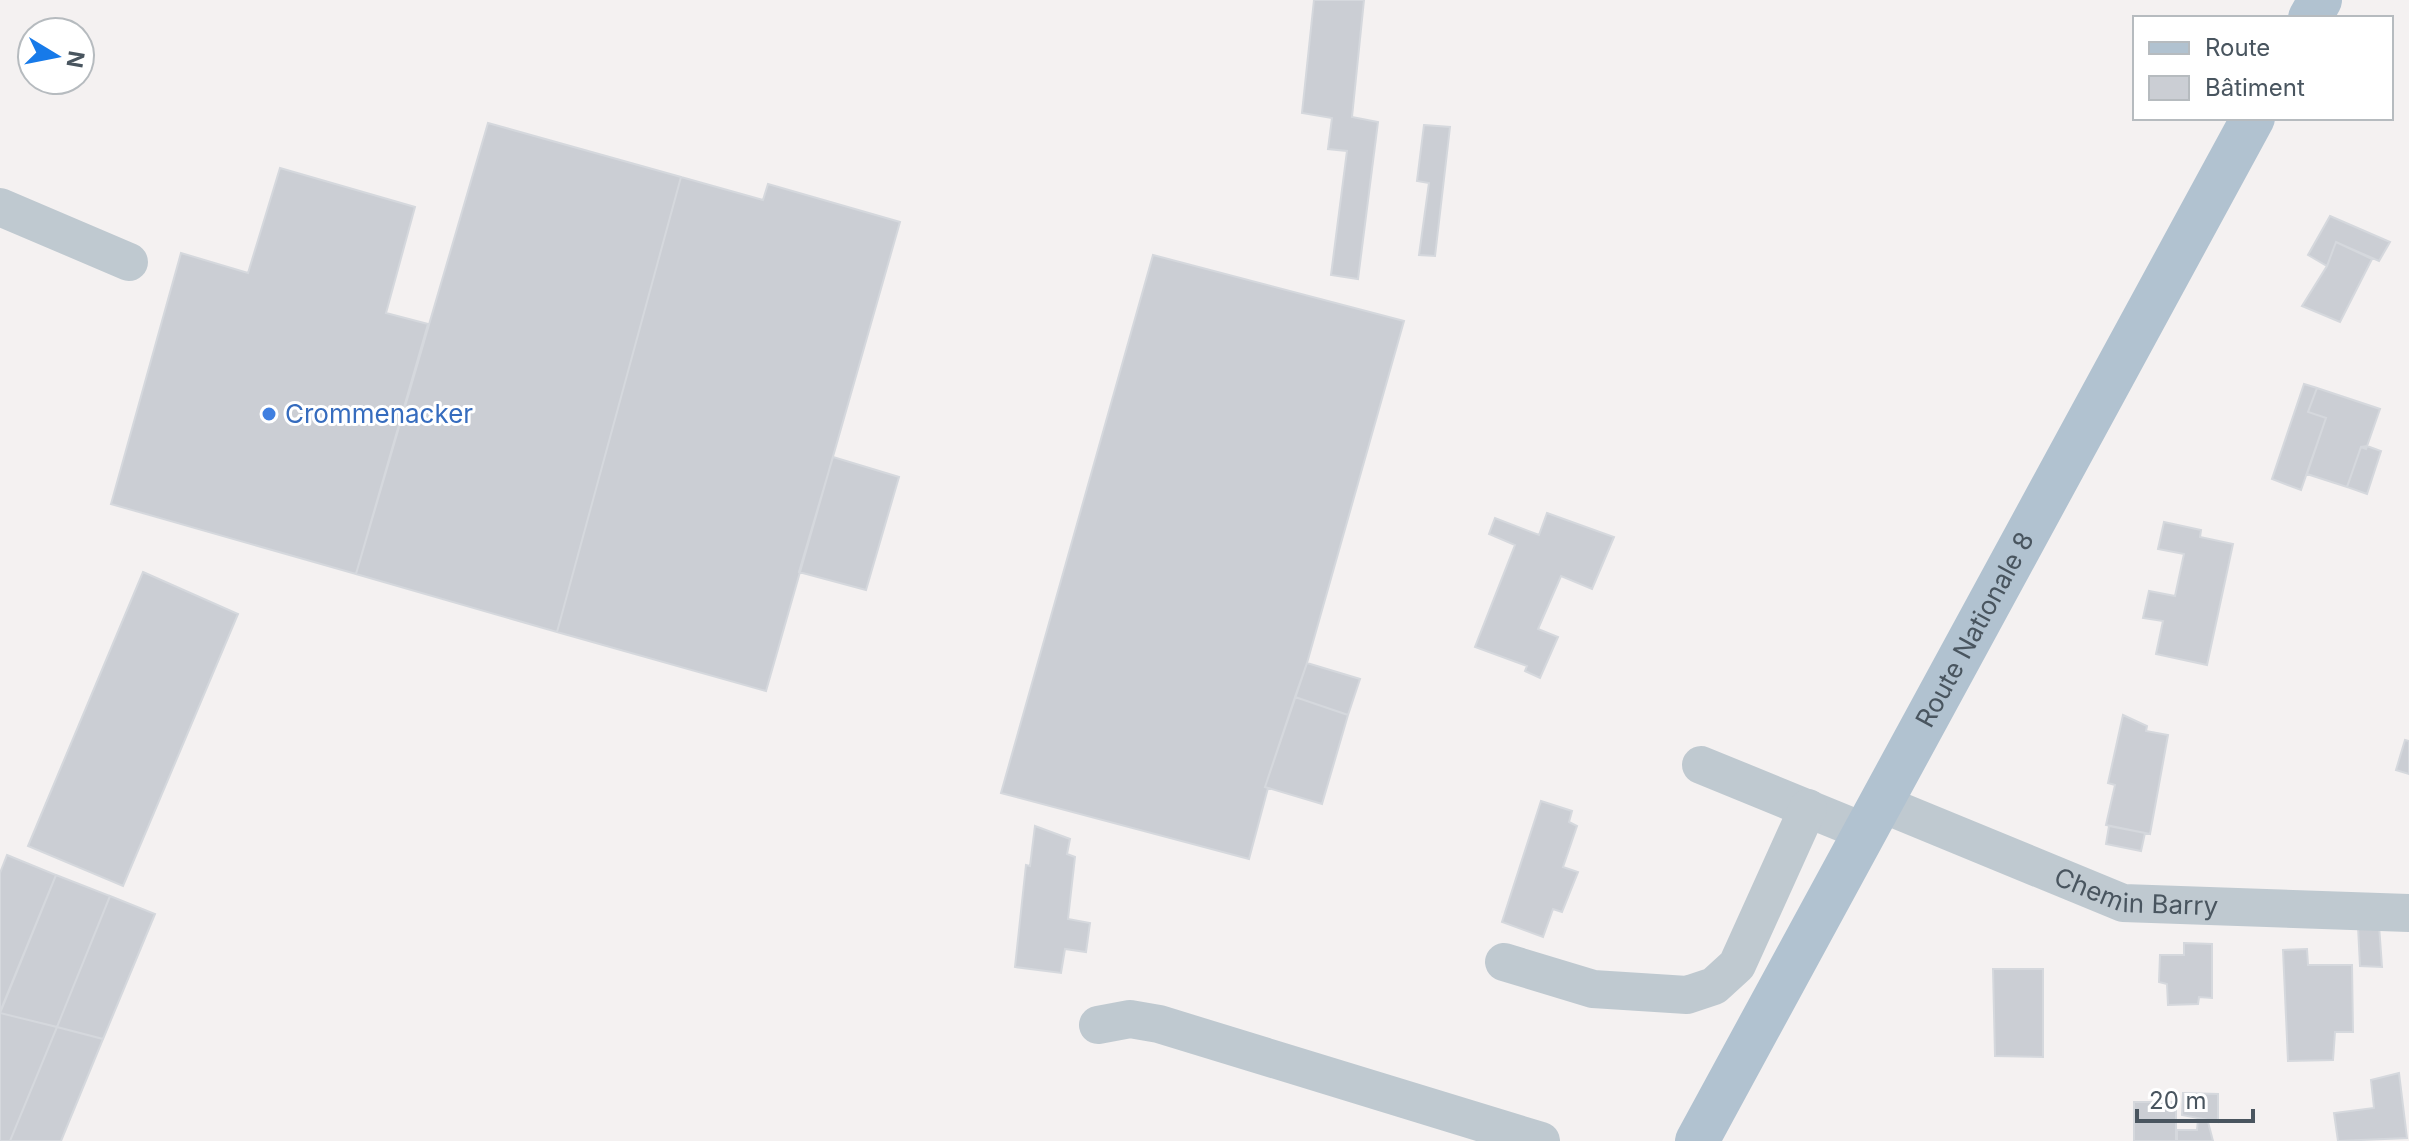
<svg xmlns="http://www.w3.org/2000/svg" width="2409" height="1141" font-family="Inter,sans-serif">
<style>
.building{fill:#cbced4;stroke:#d5d8dd;stroke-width:2}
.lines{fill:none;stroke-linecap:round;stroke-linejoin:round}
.minor{stroke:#bfc9d0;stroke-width:38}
.major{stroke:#b1c2d0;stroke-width:44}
.shop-dot{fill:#3f7fe0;stroke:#fff;stroke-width:3}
.labels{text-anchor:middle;stroke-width:6;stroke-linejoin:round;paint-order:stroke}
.shop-label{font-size:26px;fill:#366cbe;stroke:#fff;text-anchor:start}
.street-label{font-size:26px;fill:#49555f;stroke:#fff}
</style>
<rect width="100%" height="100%" fill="#f4f1f1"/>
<path class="building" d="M 1314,0 L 1364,0 L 1352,117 L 1378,122 L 1358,279 L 1331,275 L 1347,151 L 1328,149 L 1332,118 L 1302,113 Z
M 488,123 L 681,177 L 557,632 L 356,574 Z
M 1424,125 L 1450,127 L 1435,256 L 1419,255 L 1429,183 L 1417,181 Z
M 280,168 L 415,207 L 386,313 L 428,324 L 356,574 L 111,504 L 181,253 L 248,273 Z
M 681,177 L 763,200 L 768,184 L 900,222 L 766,691 L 557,632 Z
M 2330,216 L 2390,242 L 2379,261 L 2336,242 L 2327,266 L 2308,255 Z
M 2336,242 L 2372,259 L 2340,322 L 2302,306 L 2327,266 Z
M 1153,255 L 1404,321 L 1307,663 L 1265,787 L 1268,788 L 1249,859 L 1001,793 Z
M 2304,384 L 2317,388 L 2308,412 L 2326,418 L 2301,490 L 2272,479 Z
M 2317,388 L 2380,409 L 2366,449 L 2361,447 L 2347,487 L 2307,474 L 2326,418 L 2308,412 Z
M 2367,446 L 2381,451 L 2367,494 L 2347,487 L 2361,447 Z
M 833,457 L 899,477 L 866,590 L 799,572 Z
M 1547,513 L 1614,537 L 1592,589 L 1561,576 L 1538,629 L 1558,637 L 1540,678 L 1525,671 L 1527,666 L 1475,647 L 1515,545 L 1489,534 L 1495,518 L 1539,535 Z
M 2164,522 L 2201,530 L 2200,537 L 2233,544 L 2207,665 L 2156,654 L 2163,621 L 2143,618 L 2149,591 L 2175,596 L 2184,554 L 2158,549 Z
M 143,572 L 238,614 L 123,886 L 28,846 Z
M 1307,663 L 1360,679 L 1348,715 L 1295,697 Z
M 1295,697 L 1348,715 L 1322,804 L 1265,787 Z
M 2123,715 L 2147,726 L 2146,731 L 2168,735 L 2150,834 L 2106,825 L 2115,785 L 2108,783 Z
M 2405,740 L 2409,741 L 2409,774 L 2396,770 Z
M 1541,801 L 1572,811 L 1569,822 L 1577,826 L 1563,867 L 1578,872 L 1562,912 L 1553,909 L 1543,937 L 1502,922 Z
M 1035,826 L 1070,839 L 1067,854 L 1075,857 L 1068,919 L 1090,923 L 1086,952 L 1065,949 L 1061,973 L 1015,967 L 1026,865 L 1030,866 Z
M 2109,826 L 2145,833 L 2141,851 L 2106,844 Z
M 7,855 L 56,875 L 0,1012 L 0,873 Z
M 56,875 L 110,896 L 57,1027 L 0,1013 Z
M 110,896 L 155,914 L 103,1039 L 57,1027 Z
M 2379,925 L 2382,967 L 2360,966 L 2358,926 Z
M 2184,943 L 2212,944 L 2212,998 L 2199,997 L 2198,1004 L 2168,1005 L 2167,984 L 2159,982 L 2160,955 L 2184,955 Z
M 2307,949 L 2308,965 L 2352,965 L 2353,1032 L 2335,1032 L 2333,1060 L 2288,1061 L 2283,950 Z
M 1993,969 L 2043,969 L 2043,1057 L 1995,1056 Z
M 0,1013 L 57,1027 L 10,1141 L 0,1141 Z
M 57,1027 L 103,1039 L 61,1141 L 10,1141 Z
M 2399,1073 L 2407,1138 L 2338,1141 L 2334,1113 L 2374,1108 L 2371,1080 Z
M 2183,1093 L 2218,1094 L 2218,1122 L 2182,1115 Z
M 2134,1102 L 2176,1102 L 2176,1141 L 2134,1141 Z
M 2198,1119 L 2208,1122 L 2213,1141 L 2177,1141 L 2177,1130 L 2197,1130 Z"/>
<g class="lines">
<g class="minor">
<path d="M 0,207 L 129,262"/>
<path d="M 1701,765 L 1865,832"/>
<path id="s1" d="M 1880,803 L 2123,903 L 2409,913"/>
<path d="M 1504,962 L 1593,989 L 1687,995 L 1714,986 L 1737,965 L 1808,808"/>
<path d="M 1098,1025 L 1130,1019 L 1159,1024 L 1541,1141"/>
</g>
<g class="major">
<path d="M 2310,18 L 2320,0"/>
<path id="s2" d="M 1697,1141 L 2253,118"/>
</g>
</g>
<circle class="shop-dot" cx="269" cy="414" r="8"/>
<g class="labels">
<g class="shop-label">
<text x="285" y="423">Crommenacker</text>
</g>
<g class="street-label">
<text dy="9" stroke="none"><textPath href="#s2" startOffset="582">Route Nationale 8</textPath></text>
<text dy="9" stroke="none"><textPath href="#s1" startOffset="274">Chemin Barry</textPath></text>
</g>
</g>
<rect x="2133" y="16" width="260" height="104" fill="#ffffff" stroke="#b6bbbf" stroke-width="2"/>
<rect x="2149" y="42" width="40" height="12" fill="#b1c2d0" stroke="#b6bbbf" stroke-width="2"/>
<text x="2205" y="56" font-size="24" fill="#49555f">Route</text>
<rect x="2149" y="76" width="40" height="24" fill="#cbced4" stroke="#b6bbbf" stroke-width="2"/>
<text x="2205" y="96" font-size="24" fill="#49555f">Bâtiment</text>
<g transform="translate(56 56) rotate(100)"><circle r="38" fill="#ffffff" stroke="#b6bbbf" stroke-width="2"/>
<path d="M0-6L14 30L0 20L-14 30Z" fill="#177ae9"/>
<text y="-12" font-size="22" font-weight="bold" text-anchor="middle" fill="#49555f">N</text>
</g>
<path d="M2137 1109v12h116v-12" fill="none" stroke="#49555f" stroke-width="4"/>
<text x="2149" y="1109" font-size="24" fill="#49555f" stroke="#ffffff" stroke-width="6" paint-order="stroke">20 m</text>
</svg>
